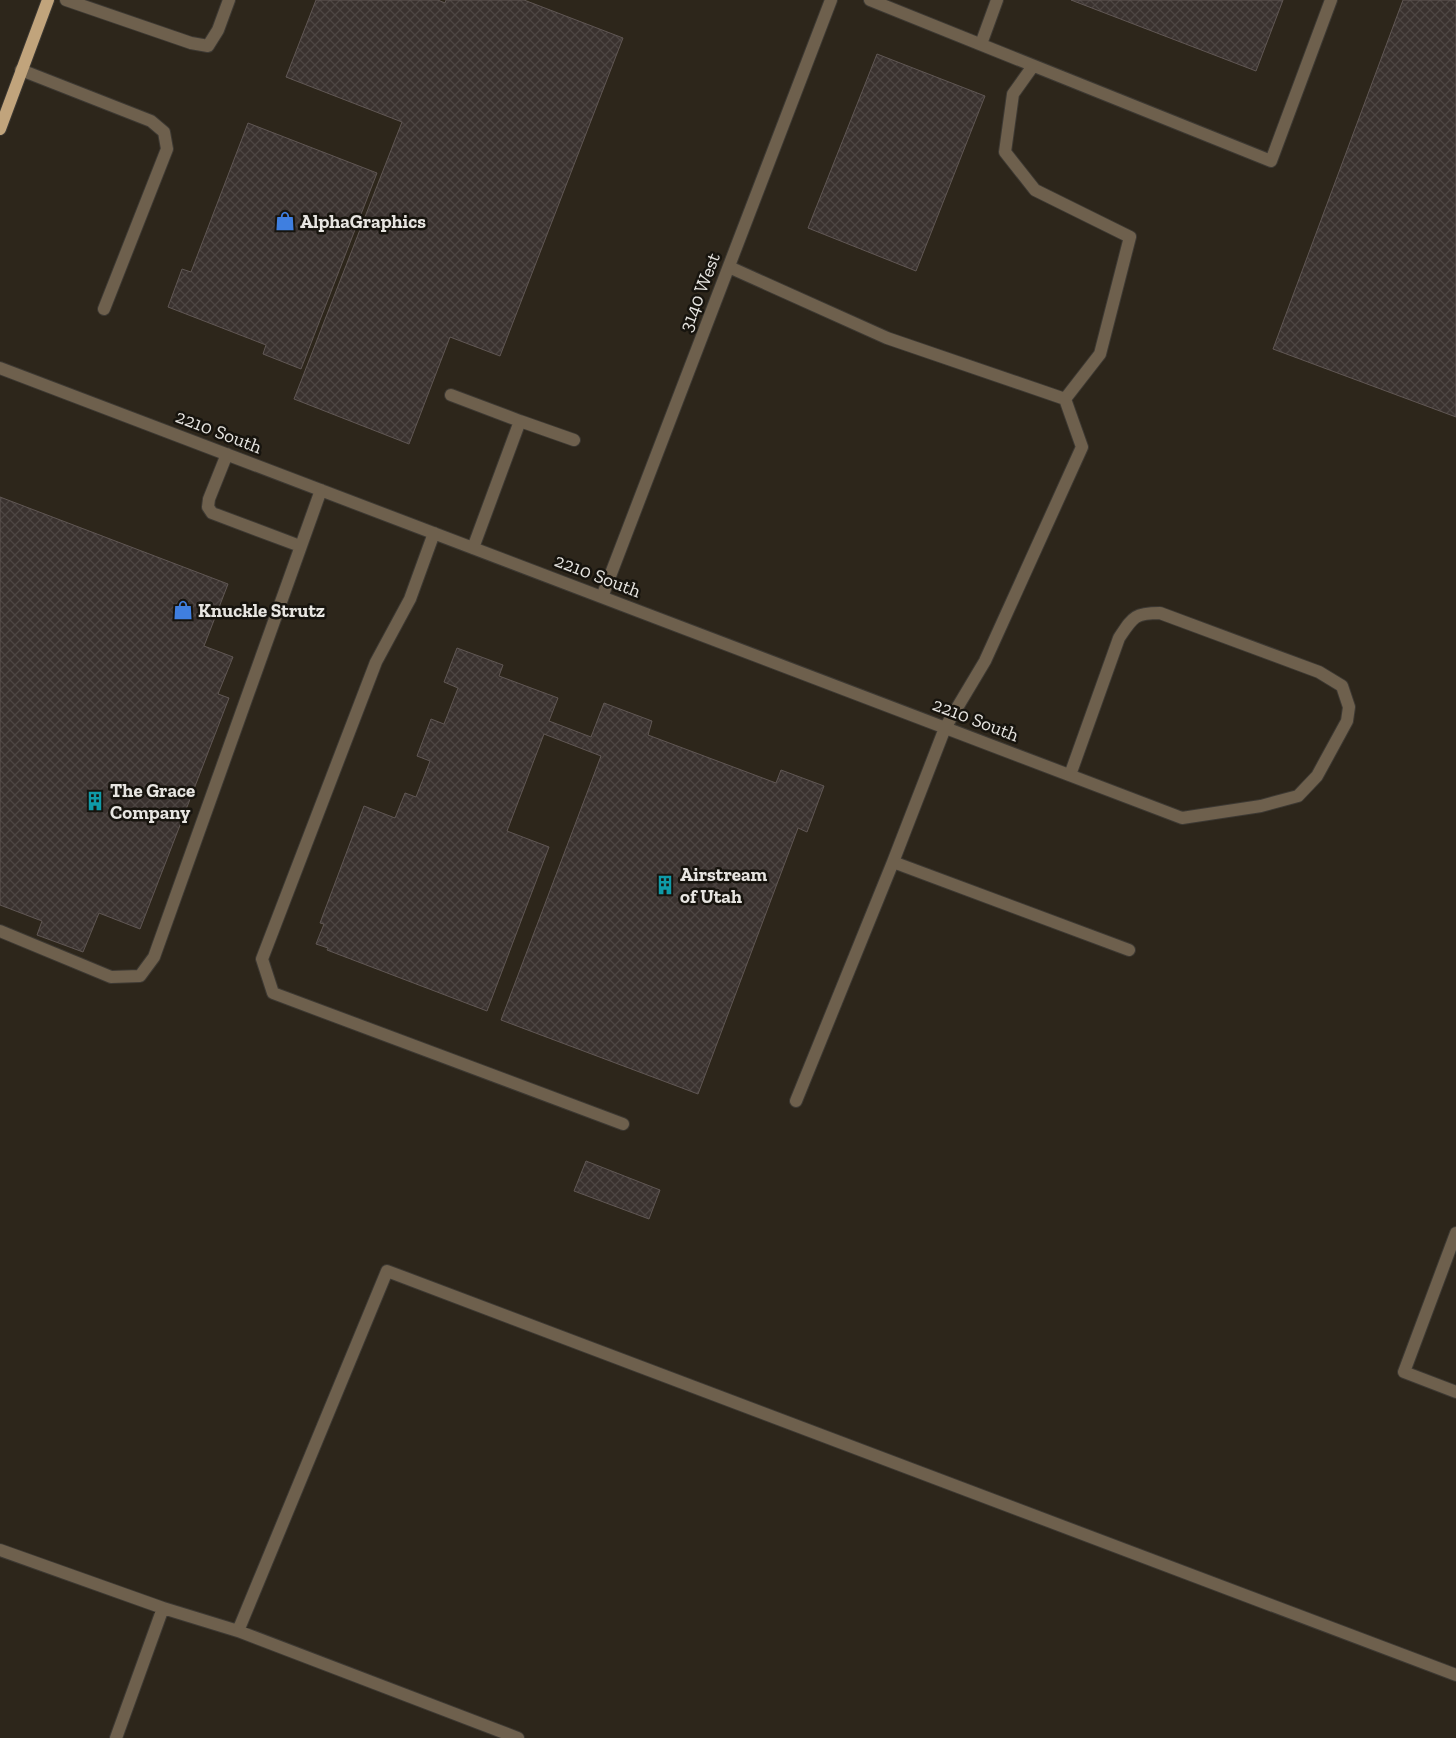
<svg xmlns="http://www.w3.org/2000/svg" width="1456" height="1738" font-family="'Zilla Slab',serif">
<style>
.built{fill:#2d261b}
.building{fill:url(#building-cross-hatch);stroke:#605754}
.lines{fill:none;stroke-linecap:round;stroke-linejoin:round}
.minor-casing{stroke:#3d3933;stroke-width:14}
.major-casing{stroke:#3d3933;stroke-width:14}
.minor{stroke:#6e604d;stroke-width:12}
.major{stroke:#c1a47c;stroke-width:12}
.labels{text-anchor:middle;stroke-width:5;stroke-linejoin:round;paint-order:stroke}
.poi-label{font-size:19px;font-weight:bold;fill:#e7e5e1;stroke:#17140e;text-anchor:start}
.street-label{font-size:19px;fill:#e7e5e1;stroke:#17140e}
</style>
<defs>
<pattern id="building-cross-hatch" width="8" height="8" patternUnits="userSpaceOnUse" patternTransform="scale(1.25)"><rect width="8" height="8" fill="#3a322f"/><path d="M0 0l8 8M0 8l8-8" fill="none" stroke="#4d4643"/></pattern>
</defs>
<rect width="100%" height="100%" fill="#211d17"/>
<path class="built" d="M 0,0 L 1456,0 L 1456,1738 L 0,1738 Z"/>
<path class="building" d="M 316,0 L 438,0 L 445,3 L 446,0 L 524,0 L 623,38 L 500,356 L 450,337 L 409,444 L 294,399 L 402,122 L 286,77 Z
M 1071,0 L 1283,0 L 1256,71 Z
M 1403,0 L 1456,0 L 1456,417 L 1273,349 Z
M 877,54 L 985,96 L 916,271 L 808,228 Z
M 248,123 L 377,173 L 301,369 L 263,354 L 266,345 L 168,307 L 182,269 L 191,272 Z
M 0,497 L 228,584 L 204,646 L 233,657 L 218,694 L 229,698 L 140,929 L 99,913 L 83,952 L 37,935 L 42,921 L 0,905 Z
M 457,648 L 503,665 L 499,676 L 558,698 L 549,721 L 591,737 L 604,703 L 652,721 L 648,735 L 776,783 L 781,770 L 824,786 L 807,832 L 798,828 L 698,1094 L 501,1020 L 601,756 L 544,734 L 507,831 L 549,847 L 487,1011 L 327,950 L 328,948 L 316,944 L 324,924 L 320,923 L 364,806 L 395,818 L 405,793 L 416,797 L 430,761 L 417,756 L 431,719 L 444,724 L 458,688 L 444,682 Z
M 586,1161 L 660,1190 L 649,1219 L 574,1191 Z"/>
<g class="lines">
<defs>
<path id="minor" d="M 66,0 L 191,43 L 208,46 L 218,30 L 229,0
M 870,0 L 1271,161 L 1331,0
M 981,44 L 997,0
M 1033,66 L 1013,94 L 1005,152 L 1035,190 L 1130,237 L 1100,354 L 1065,399
M 21,70 L 151,121 L 164,132 L 167,149 L 104,309
M 729,267 L 887,338 L 1065,399 L 1082,447 L 985,661 L 945,728 L 893,862 L 1129,950
M 0,368 L 1182,818 L 1261,806 L 1298,796 L 1317,776 L 1347,721 L 1349,707 L 1342,686 L 1319,672 L 1160,613 C 1134,613 1133,617 1119,638 L 1070,775
M 451,395 L 520,421
M 227,454 L 209,499 L 208,507 L 212,513 L 300,546
M 434,533 L 410,599 L 376,662 L 262,959 L 273,993 L 623,1124
M 473,548 L 520,421 L 574,440
M 602,597 L 831,0
M 0,931 L 111,977 L 140,976 L 154,957 L 321,490
M 796,1101 L 893,862
M 1456,1233 L 1404,1372 L 1456,1392
M 0,1550 L 163,1608 L 116,1738
M 163,1608 L 238,1631 L 387,1271 L 1456,1675
M 238,1631 L 518,1738"/>
<path id="major" d="M 0,129 L 48,0"/>
</defs>
<use href="#minor" class="minor-casing"/>
<use href="#major" class="major-casing"/>
<use href="#minor" class="minor"/>
<use href="#major" class="major"/>
</g>
<defs>
<symbol id="shop-bare" viewBox="-9 -9 18 18"><path d="M-5-2.5h2.3a2.7 3.5 0 0 1 5.4 0H5L5.5 6h-11ZM-1.5-2.5h3a1.5 2.3 0 0 0-3 0Z" fill="#3f7fe0" stroke="#17140e" stroke-width="2.5" paint-order="stroke"/></symbol>
<symbol id="building-bare" viewBox="-9 -9 18 18"><path d="M-4-6H4V6H1V3H-1V6H-4ZM-2.5-4.3h1.7v1.8h-1.7ZM.8-4.3h1.7v1.8H.8ZM-2.5-1h1.7V.8h-1.7ZM.8-1h1.7V.8H.8Z" fill="#0f9aa8" stroke="#17140e" stroke-width="2.5" paint-order="stroke"/></symbol>
</defs>
<g fill-rule="evenodd">
<use href="#shop-bare" x="271" y="207" width="28" height="28"/>
<use href="#shop-bare" x="169" y="596" width="28" height="28"/>
<use href="#building-bare" x="81" y="787" width="28" height="28"/>
<use href="#building-bare" x="651" y="871" width="28" height="28"/>
</g>
<g class="labels">
<g class="poi-label">
<text x="300" y="228">AlphaGraphics</text>
<text x="198" y="617">Knuckle Strutz</text>
<text x="110" y="797">The Grace<tspan x="110" dy="22">Company</tspan></text>
<text x="680" y="881">Airstream<tspan x="680" dy="22">of Utah</tspan></text>
</g>
<g class="street-label">
<text transform="translate(699 292) rotate(-69)" y="7">3140 West</text>
<text transform="translate(219 431) rotate(21)" y="7">2210 South</text>
<text transform="translate(598 575) rotate(21)" y="7">2210 South</text>
<text transform="translate(976 719) rotate(21)" y="7">2210 South</text>
</g>
</g>
</svg>
